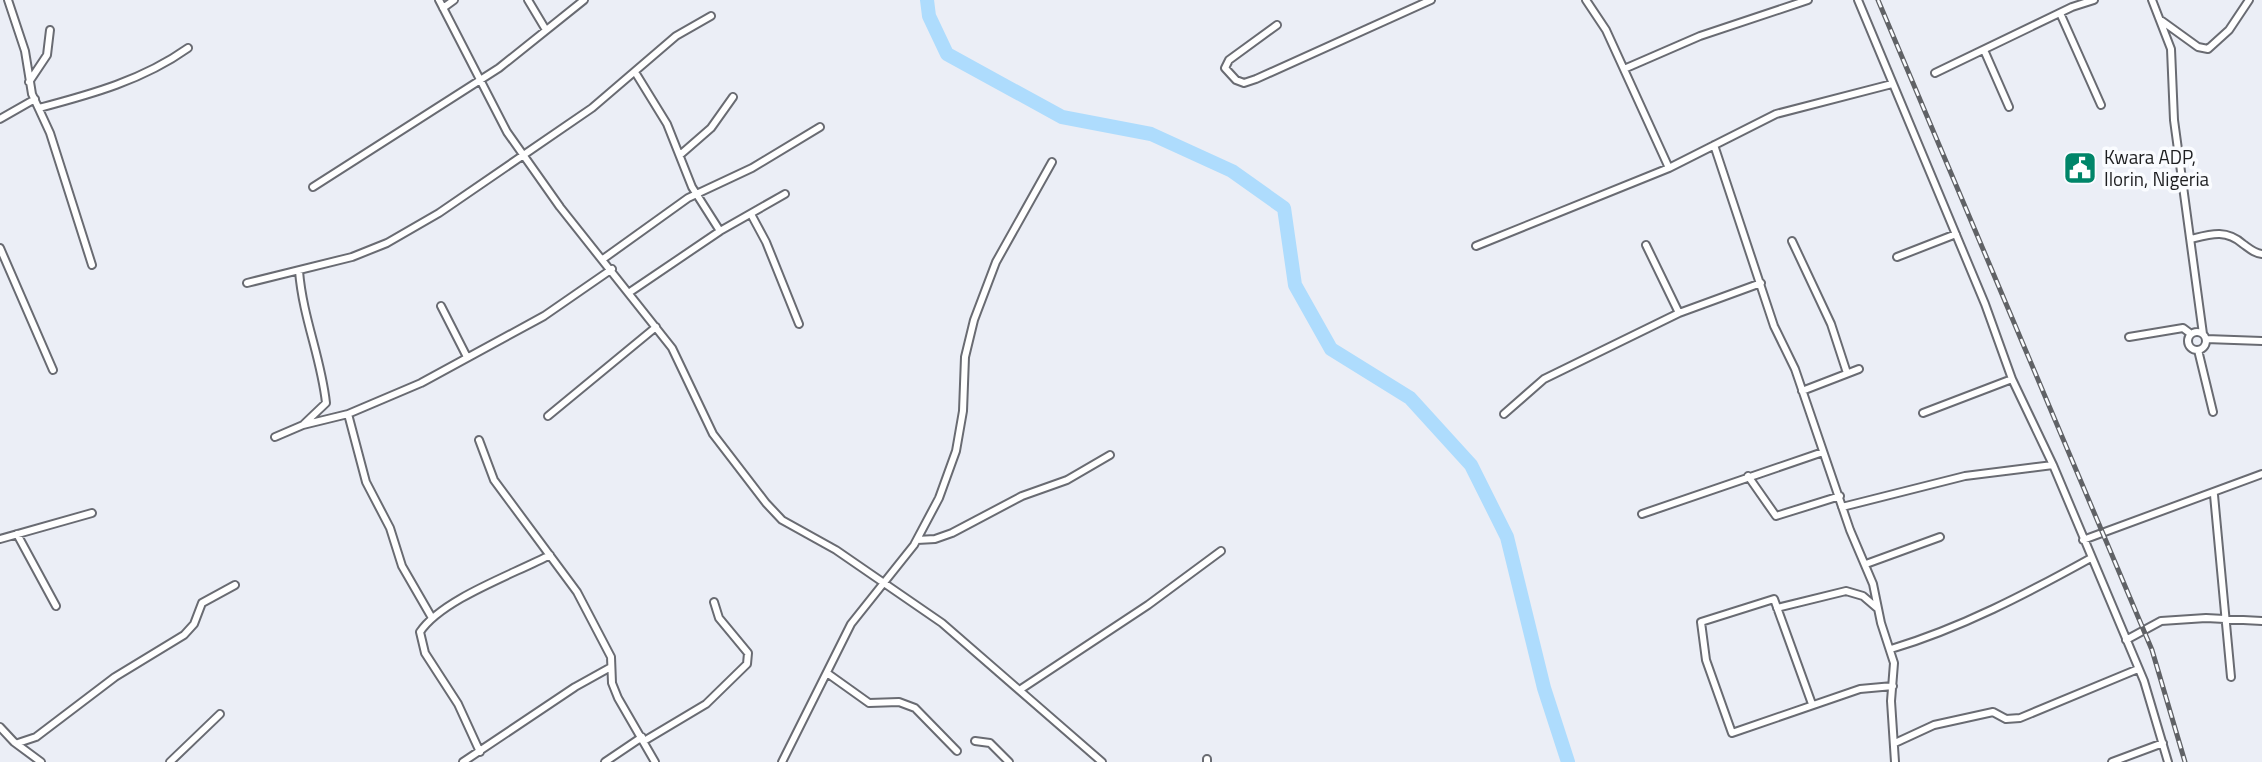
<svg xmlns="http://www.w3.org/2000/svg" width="2262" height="762" font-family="'Titillium Web',sans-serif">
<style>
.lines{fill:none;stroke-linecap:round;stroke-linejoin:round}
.river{stroke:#aedcfd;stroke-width:14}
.street-casing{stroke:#696b72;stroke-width:10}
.street{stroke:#fff;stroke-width:6}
.rail-casing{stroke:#606266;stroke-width:5}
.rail{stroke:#fafcff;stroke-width:2.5;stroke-dasharray:8;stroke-linecap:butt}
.labels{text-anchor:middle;stroke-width:7;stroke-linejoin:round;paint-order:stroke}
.poi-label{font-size:19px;fill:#1e1f21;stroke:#fafcff;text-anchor:start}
</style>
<rect width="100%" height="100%" fill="#ebeef6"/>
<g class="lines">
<path class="river" d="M 927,0 L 929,16 L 947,54 L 1062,117 L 1151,134 L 1232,171 L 1284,208 L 1295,285 L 1331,349 L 1410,398 L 1471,465 L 1507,537 L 1544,688 L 1568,762"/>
<defs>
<path id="street" d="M 8,0 L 25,51 L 32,94 L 50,133 L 92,265
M 439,0 L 507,132 L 560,207 L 672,348 L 713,434 L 766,503 L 782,520 L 836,550 L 942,623 L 1102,762
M 528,0 L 546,30
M 1586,0 L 1606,30 L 1669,168
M 1858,0 L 1985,304 L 2012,379 L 2053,465 L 2144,681 L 2168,762
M 2152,0 L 2171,49 L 2174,120 L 2203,334
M 443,8 L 454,0
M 2060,13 L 2101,105
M 2162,21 L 2198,47 L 2208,49 L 2229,30 L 2249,0
M 1277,25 L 1229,60 L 1225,68 L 1236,80 L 1244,83 L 1256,79 L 1431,0
M 1984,50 L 2009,107
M 1624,69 L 1700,36 L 1808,0
M 635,72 L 667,124 L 692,187 L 720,231
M 1935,73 L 2072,7 L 2094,0
M 29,82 L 47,55 L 50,30
M 39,108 C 92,94 143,80 188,48
M 0,119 L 35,99
M 1714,145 L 1774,326 L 1795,369 L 1850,530 L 1873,584 L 1881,623 L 1894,663 L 1891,701 L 1895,762
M 680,155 L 711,128 L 733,97
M 313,187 L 499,68 L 584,0
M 752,216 L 766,242 L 799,324
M 2191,239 C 2211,234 2226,229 2243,244 C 2250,249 2254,253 2262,254
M 1792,241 L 1831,324 L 1847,373
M 1646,245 L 1679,313
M 1476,246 L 1669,168 L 1776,114 L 1892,84
M 0,248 L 53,370
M 1897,257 L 1956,234
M 603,259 L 688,198 L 752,168 L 820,127
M 299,271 C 303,319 321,357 326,403 L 304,424
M 247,283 L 352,257 L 387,243 L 439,213 L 592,108 L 676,36 L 711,16
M 630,292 L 720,231 L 785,194
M 441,306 L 467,357
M2188 341a9 9 0 1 1 18 0a9 9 0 1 1-18 0Z
M 2129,337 L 2183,328 L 2191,334
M 2206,339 L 2262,341
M 2198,350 L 2213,412
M 1802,391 L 1859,369
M 1923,413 L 2012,379
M 348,414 L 366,482 L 390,528 L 402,566 L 432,618
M 1504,414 L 1544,379 L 1679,313 L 1761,283
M 548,416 L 656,327
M 275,437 L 303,425 L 348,414 L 421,383 L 544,316 L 612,269
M 479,440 L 494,480 L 577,592 L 611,657 L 612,683 L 618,698 L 655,762
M 1748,476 L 1776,516 L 1840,496
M 2214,495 L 2231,677
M 1842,507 L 1965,476 L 2053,465
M 1642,514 L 1823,452
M 17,534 L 56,606
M 0,539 L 92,513
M 917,540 L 935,539 L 952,533 L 1022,496 L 1067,480 L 1110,455
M 2083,540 L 2262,474
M 1866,564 L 1940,537
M 1777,608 L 1846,591 L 1863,596 L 1877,608
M 2126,640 L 2161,621 L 2206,618 L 2262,621
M 1891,649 C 1961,628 2026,594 2091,558
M 827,673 L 869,703 L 899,702 L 915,708 L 957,751
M 1021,689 L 1148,605 L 1221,551
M 1812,704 L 1774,599 L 1701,622 L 1706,660 L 1732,733 L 1860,689 L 1893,686
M 0,727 L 14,742 L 41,762
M 644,741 L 706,704 L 747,664 L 748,653 L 719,618 L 714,602
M 975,741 L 990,743 L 1009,762
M 18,743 L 36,737 L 115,677 L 184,635 L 194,624 L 202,603 L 235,585
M 1895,743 L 1934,725 L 1993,712 L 2006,719 L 2020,718 L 2138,669
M 480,752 L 458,704 L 425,653 L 420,632 C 442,599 514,574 550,555
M 170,762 L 220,714
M 463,762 L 575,687 L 611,667
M 605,762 L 642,737
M 782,762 L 851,624 L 914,545 L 939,498 L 956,451 L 963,411 L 965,357 L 974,320 L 996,262 L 1052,162
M 1207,762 L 1207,759
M 2112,762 L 2163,743"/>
</defs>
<use href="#street" class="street-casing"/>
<use href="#street" class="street"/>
<defs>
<path id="rail" d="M 1878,0 L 2152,650 L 2185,762"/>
</defs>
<use href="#rail" class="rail-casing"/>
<use href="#rail" class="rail"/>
</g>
<defs>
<symbol id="civic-square" viewBox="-11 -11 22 22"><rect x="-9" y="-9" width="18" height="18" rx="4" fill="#008569" stroke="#fafcff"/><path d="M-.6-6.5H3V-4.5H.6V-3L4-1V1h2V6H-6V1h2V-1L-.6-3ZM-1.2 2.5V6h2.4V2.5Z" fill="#fff"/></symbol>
</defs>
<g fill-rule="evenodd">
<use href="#civic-square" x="2061" y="149" width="38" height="38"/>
</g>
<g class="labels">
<g class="poi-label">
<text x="2104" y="164">Kwara ADP,<tspan x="2104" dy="22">Ilorin, Nigeria</tspan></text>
</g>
</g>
</svg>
